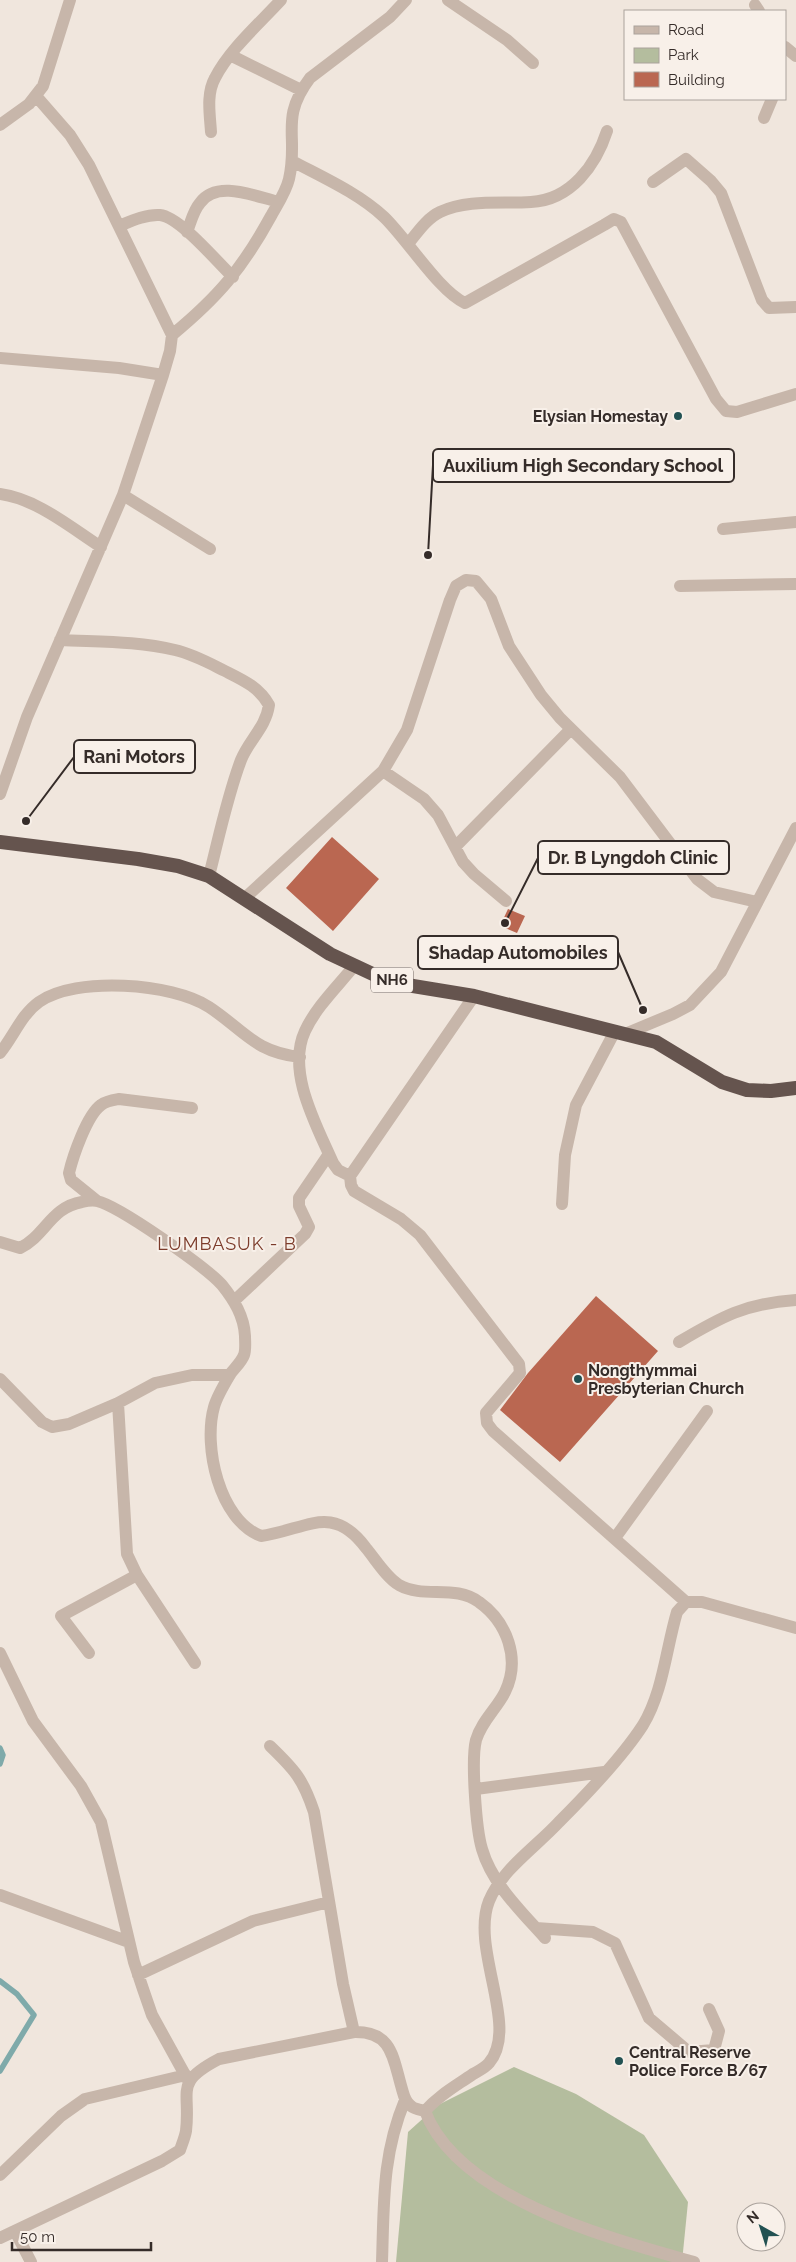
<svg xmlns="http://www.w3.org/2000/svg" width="796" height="2262" font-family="Raleway,sans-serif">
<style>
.green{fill:#b4bd9e}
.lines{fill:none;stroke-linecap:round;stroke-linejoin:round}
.stream{stroke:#7faaaa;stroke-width:5.5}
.building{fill:#ba6751}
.minor{stroke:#c7b6aa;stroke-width:12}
.trunk{stroke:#65544e;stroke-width:14}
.poi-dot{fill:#225152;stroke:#f8f0e9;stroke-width:2}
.labels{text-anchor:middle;stroke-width:4;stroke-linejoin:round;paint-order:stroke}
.shield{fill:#f8f0e9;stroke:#706763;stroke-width:1}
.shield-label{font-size:15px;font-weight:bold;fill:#352c29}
.poi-label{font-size:16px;font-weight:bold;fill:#352c29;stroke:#f8f0e9;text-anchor:start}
.neighbourhood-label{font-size:18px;letter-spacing:1px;fill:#7c3b2a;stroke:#f8f0e9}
.leader{fill:none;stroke:#352c29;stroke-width:2}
.callout-dot{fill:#352c29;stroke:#f8f0e9;stroke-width:2}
.callout{fill:#f8f0e9;stroke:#352c29;stroke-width:2}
.callout-label{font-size:18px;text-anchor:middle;font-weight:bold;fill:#352c29}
</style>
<rect width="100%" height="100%" fill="#f0e6dd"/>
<path class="green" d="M 514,2067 L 576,2094 L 644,2135 L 688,2202 L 682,2262 L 396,2262 L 408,2132 L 438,2105 Z"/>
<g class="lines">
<path class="stream" d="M 0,1748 L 3,1755 L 0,1764
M 0,1981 L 17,1994 L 34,2015 L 0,2071"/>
</g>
<path class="building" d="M 332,837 L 379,879 L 333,931 L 286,888 Z
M 508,909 L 525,916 L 517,933 L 500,926 Z
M 596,1296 L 658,1351 L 560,1462 L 500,1410 L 528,1373 Z"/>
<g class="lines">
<path class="minor" d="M 448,0 L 507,40 L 533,63
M 755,5 L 759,11
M 785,47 L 796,56
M 232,56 L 301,90
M 764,118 L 772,99
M 0,125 L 29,104 L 43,86 L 70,0
M 211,132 C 210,115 206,94 215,78 C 230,49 259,24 281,0
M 292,161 C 324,178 358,193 384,217 C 407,239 439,291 465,303 L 604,225 L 614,219 L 621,222 L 716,399 L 726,411 L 737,412 L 796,394
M 653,182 L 686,159 L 711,181 L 721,193 L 762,300 L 769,308 L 796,307
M 119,226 C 131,221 146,214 160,215 C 180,217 217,262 233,277
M 187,232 C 191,222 193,211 200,203 C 217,179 256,197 279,202
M 408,244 C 417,233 427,218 440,212 C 468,199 501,204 531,202 C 571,200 596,165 607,131
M 172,335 C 218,297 242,269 271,216 C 277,205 286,192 289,179 C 299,136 279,119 310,78 L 390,17 L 406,0
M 0,358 L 119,368 L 163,375
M 0,494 C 37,499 70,527 101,547
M 123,495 L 210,549
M 723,529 L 796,522
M 680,586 L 796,584
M 60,640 C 98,642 138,641 175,650 C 193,654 209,663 225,671 C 243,680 259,687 269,705 C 266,727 249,740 241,760 C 227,797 219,837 209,876
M 383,771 L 424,799 L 438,815 L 463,862 L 474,874 L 506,901
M 0,794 L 27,717 L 123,495 L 163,375 L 170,351 L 172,335 L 89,165 L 70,135 L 36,96
M 455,847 L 571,729
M 245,898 L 383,771 L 407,730 L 450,600 L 456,586 L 466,580 L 476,581 L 491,599 L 509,646 L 541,695 L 560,718 L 620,777 L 697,879 L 714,892 L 757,902
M 474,996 L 350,1176 L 351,1185 L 354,1191 L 401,1219 L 420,1235 L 519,1364 L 520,1373 L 486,1413 L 487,1423 L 493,1431 L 686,1602
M 625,1034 L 673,1014 L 690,1005 L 721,972 L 796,828
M 0,1053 C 14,1036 21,1015 39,1002 C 76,976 172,983 209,1007 C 244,1030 254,1052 300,1057
M 350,1176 L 338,1170 L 333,1163 C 317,1126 286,1072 305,1031 C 316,1007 338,986 354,966
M 97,1201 L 71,1180 L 69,1173 C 73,1156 87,1115 101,1105 C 106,1101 113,1100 119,1099 L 192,1108
M 562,1204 L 565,1155 L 576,1105 L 615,1031
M 0,1242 L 20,1248 C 45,1236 51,1207 82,1202 C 86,1201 93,1200 97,1201 C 119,1206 206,1267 222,1285 C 234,1300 244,1316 245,1336 C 245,1341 246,1350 244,1355 C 242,1361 235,1368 231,1373 C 225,1383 217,1396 214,1407 C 203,1446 219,1520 261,1536 C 306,1530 332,1502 366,1548 C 376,1560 386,1577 399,1585 C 424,1599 455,1584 479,1602 C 507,1622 521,1659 505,1692 C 497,1708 481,1722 476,1740 C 471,1760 476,1829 482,1849 C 492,1884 522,1912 545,1938
M 234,1301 L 305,1234 L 309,1227 L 299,1206 L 299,1198 L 329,1154
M 679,1342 C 721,1317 746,1303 796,1300
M 0,1379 L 42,1422 L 52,1427 L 69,1424 L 118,1403 L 155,1383 L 192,1375 L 230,1375
M 118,1403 L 127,1554 L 137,1575 L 195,1663
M 615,1538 L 707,1411
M 0,1653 L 33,1721 L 81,1786 L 101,1822 L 134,1962 L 143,1989 L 152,2015 L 189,2082
M 89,1653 L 61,1616 L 137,1575
M 270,1746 C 295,1770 303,1779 314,1812 L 343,1984 L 354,2032
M 476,1789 L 604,1772
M 0,1895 L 129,1942
M 536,1928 L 593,1932 L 615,1943 L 649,2018 L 689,2052 L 714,2050 L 719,2031 L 709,2009
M 138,1975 L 253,1921 L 329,1902
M 0,2175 L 61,2116 L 85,2099 L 186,2075
M 15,2231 L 31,2262
M 0,2238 L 162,2161 L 180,2150 C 182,2144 185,2137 186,2131 C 191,2090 173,2083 219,2059 L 354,2032 C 393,2031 393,2059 402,2089 C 404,2096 405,2102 411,2106 C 414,2109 421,2110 425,2111
M 382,2262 C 384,2203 382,2155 405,2100
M 694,2262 C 612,2239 458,2199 425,2111 C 439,2095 456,2086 473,2074 C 478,2071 485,2068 489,2063 C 520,2027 470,1949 489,1901 C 502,1869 536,1847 559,1822 C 586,1795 623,1756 643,1725 C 663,1692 666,1649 677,1612 L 686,1602 L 702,1602 L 796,1628"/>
<path class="trunk" d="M 0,842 L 138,859 L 178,866 L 209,876 L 330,954 L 377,976 L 413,986 L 474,996 L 656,1042 L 722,1082 L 747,1090 L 771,1091 L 796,1088"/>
</g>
<g class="poi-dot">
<circle cx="678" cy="416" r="5"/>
<circle cx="578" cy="1379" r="5"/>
<circle cx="619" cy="2061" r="5"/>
</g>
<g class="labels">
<rect class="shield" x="371" y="967.5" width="42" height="25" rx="4"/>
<g class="shield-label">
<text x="392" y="985">NH6</text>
</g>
<g class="poi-label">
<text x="668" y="422" text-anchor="end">Elysian Homestay</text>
<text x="588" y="1376">Nongthymmai<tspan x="588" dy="18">Presbyterian Church</tspan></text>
<text x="629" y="2058">Central Reserve<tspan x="629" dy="18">Police Force B/67</tspan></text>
</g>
<g class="neighbourhood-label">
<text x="227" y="1250">LUMBASUK - B</text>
</g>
</g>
<path class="leader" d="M428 555L433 465M26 821L74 757M505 923L538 858M643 1010L618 952"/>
<g class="callout-dot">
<circle cx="428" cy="555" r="5"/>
<circle cx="26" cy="821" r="5"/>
<circle cx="505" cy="923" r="5"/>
<circle cx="643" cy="1010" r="5"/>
</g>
<g class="callout">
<rect x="433" y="449" width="301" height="33" rx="5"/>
<rect x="74" y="740" width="121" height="33" rx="5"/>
<rect x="538" y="841" width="191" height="33" rx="5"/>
<rect x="418" y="936" width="200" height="33" rx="5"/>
</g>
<g class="callout-label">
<text x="583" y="472">Auxilium High Secondary School</text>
<text x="134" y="763">Rani Motors</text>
<text x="633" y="864">Dr. B Lyngdoh Clinic</text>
<text x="518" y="959">Shadap Automobiles</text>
</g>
<rect x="624" y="10" width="162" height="90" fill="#f8f0e9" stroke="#aaa29c"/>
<rect x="634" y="26" width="25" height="8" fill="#c7b6aa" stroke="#aaa29c"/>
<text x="668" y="35" font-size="15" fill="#352c29">Road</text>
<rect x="634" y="48" width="25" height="15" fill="#b4bd9e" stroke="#aaa29c"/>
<text x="668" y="60" font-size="15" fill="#352c29">Park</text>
<rect x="634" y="72" width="25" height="15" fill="#ba6751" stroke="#aaa29c"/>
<text x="668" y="85" font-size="15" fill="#352c29">Building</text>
<g transform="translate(761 2227) rotate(321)"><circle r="24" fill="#f8f0e9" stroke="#aaa29c"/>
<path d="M0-4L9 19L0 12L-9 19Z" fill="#225152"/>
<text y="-8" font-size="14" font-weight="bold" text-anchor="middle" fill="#352c29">N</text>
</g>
<path d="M12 2242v8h139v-8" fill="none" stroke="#352c29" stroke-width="2.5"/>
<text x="20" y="2242" font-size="15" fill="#352c29" stroke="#f8f0e9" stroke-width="4" paint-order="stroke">50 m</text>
</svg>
